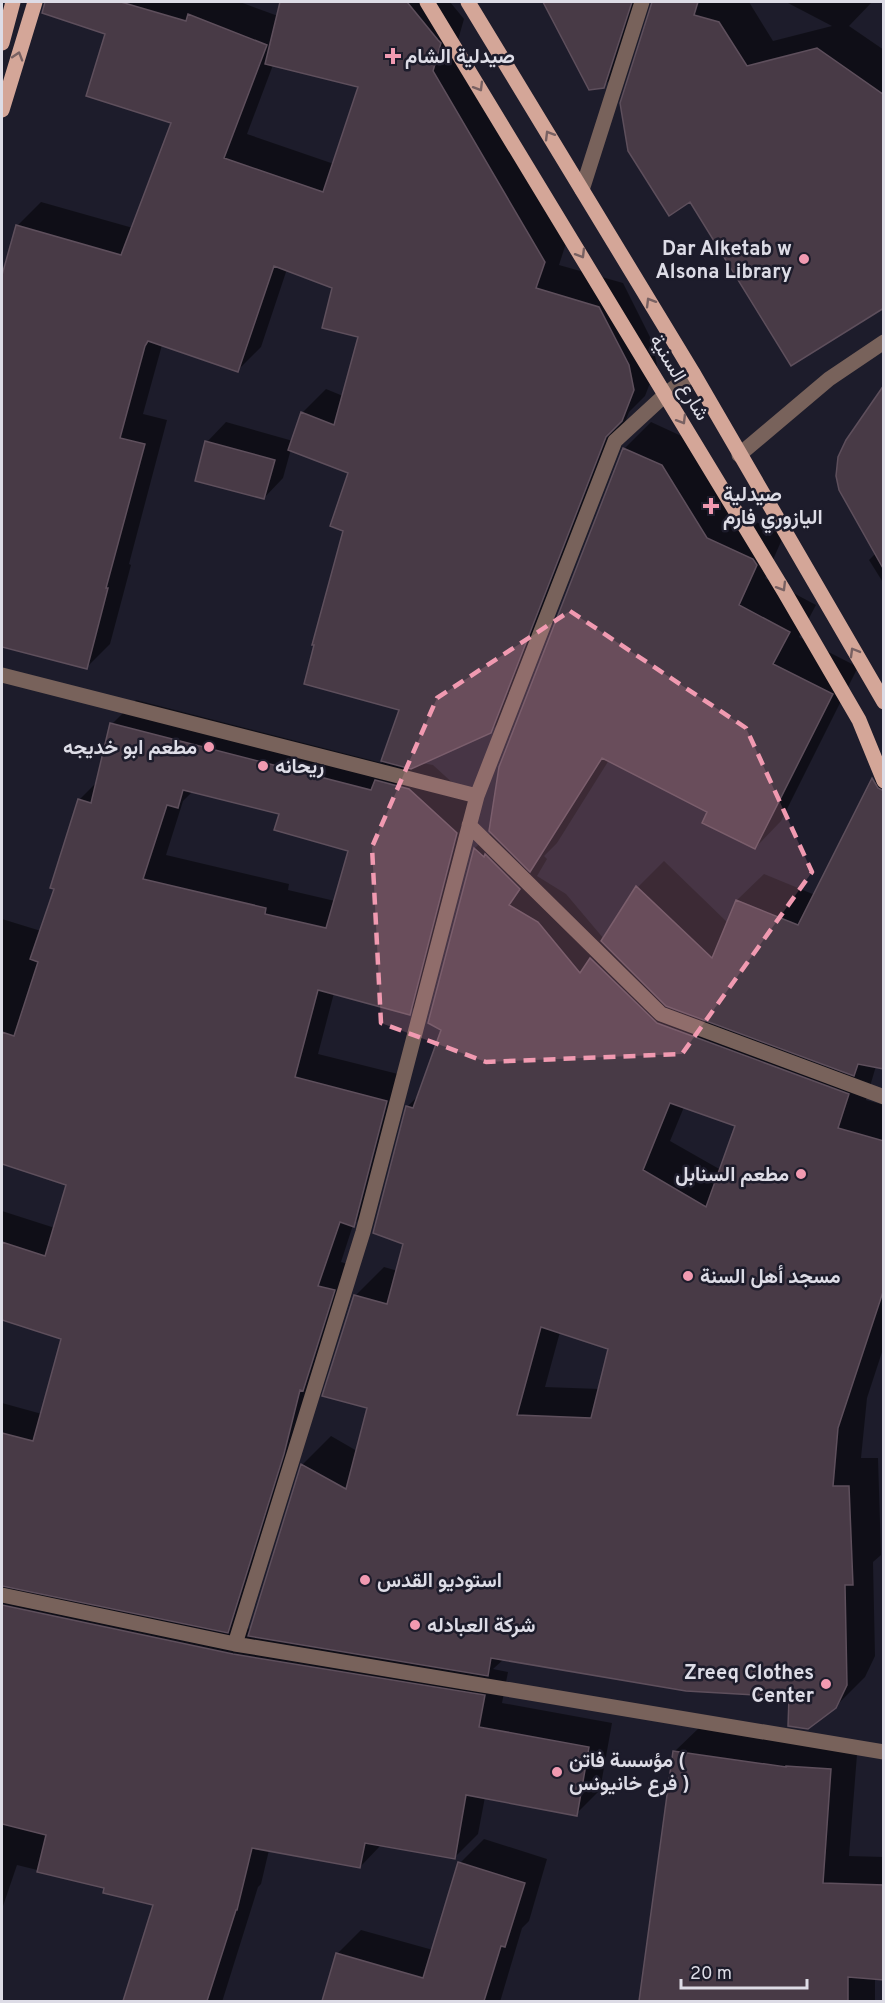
<svg xmlns="http://www.w3.org/2000/svg" width="885" height="2003" font-family="Overpass,Vazirmatn,sans-serif">
<style>
.shadow{fill:#0007;fill-rule:evenodd}
.building{fill:#483a46;stroke:#5e4f5c;stroke-width:1.5;fill-rule:evenodd}
.lines{fill:none;stroke-linecap:round;stroke-linejoin:round}
.minor{stroke:#78625b;stroke-width:15}
.major{stroke:#d4a698;stroke-width:15}
.oneway{stroke:#786162}
.marked{fill:#f19ab1;fill-opacity:0.2;stroke:#f19ab1;stroke-width:4.5;stroke-dasharray:12 8;stroke-linejoin:round}
.poi-dot{fill:#f19ab1;stroke:#1d1c2b;stroke-width:2}
.labels{text-anchor:middle;stroke-width:5;stroke-linejoin:round;paint-order:stroke}
.poi-label{font-size:20px;font-weight:bold;fill:#dddce6;stroke:#1d1c2b;text-anchor:start}
.street-label{font-size:20px;fill:#dddce6;stroke:#1d1c2b}
</style>
<rect width="100%" height="100%" fill="#1d1c2b"/>
<path class="shadow" d="M 84,2 L 240,2 L 278,16 L 282,2 L 450,2 L 464,19 L 456,47 L 568,237 L 559,265 L 623,283 L 652,341 L 657,365 L 645,396 L 629,412 L 514,707 L 490,732 L 422,763 L 433,765 L 480,808 L 433,989 L 409,1013 L 334,993 L 318,1054 L 410,1077 L 378,1201 L 353,1225 L 341,1262 L 358,1267 L 234,1625 L 251,1629 L 302,1465 L 331,1436 L 357,1451 L 369,1407 L 355,1296 L 384,1267 L 398,1271 L 405,1243 L 407,1107 L 419,1095 L 442,1029 L 429,1023 L 475,848 L 492,832 L 624,449 L 651,422 L 688,439 L 734,512 L 780,533 L 783,537 L 765,578 L 816,605 L 799,637 L 858,667 L 781,821 L 755,848 L 709,811 L 609,760 L 557,843 L 544,856 L 547,859 L 537,876 L 566,894 L 604,939 L 638,887 L 664,861 L 728,923 L 737,900 L 764,874 L 815,895 L 871,784 L 884,771 L 884,1066 L 876,1066 L 866,1100 L 884,1105 L 884,1346 L 867,1398 L 861,1458 L 878,1458 L 881,1555 L 873,1562 L 875,1656 L 865,1677 L 835,1707 L 791,1696 L 504,1659 L 493,1669 L 508,1672 L 502,1703 L 612,1723 L 600,1790 L 576,1814 L 485,1797 L 478,1834 L 454,1858 L 382,1844 L 360,1867 L 269,1850 L 261,1884 L 258,1887 L 222,2002 L 124,2002 L 155,1904 L 106,1887 L 17,1865 L 2,1909 L 2,1403 L 42,1414 L 63,1338 L 2,1318 L 2,1211 L 55,1228 L 68,1184 L 2,1162 L 2,919 L 41,931 L 56,888 L 79,800 L 98,781 L 112,724 L 136,700 L 382,763 L 401,709 L 345,530 L 350,472 L 291,449 L 283,478 L 264,498 L 207,442 L 226,422 L 293,441 L 302,413 L 326,389 L 343,396 L 360,336 L 334,287 L 287,269 L 261,347 L 237,371 L 162,345 L 143,414 L 167,420 L 129,564 L 131,565 L 110,644 L 86,668 L 2,641 L 2,280 L 17,226 L 41,202 L 133,228 L 173,122 L 107,33 L 77,23 ZM 273,65 L 360,86 L 334,164 L 247,134 ZM 193,791 L 281,813 L 350,850 L 335,901 L 288,890 L 289,884 L 166,855 L 183,801 ZM 684,1107 L 737,1125 L 721,1170 L 670,1141 ZM 560,1332 L 610,1348 L 600,1389 L 545,1387 Z
M 544,2 L 649,2 L 630,59 L 604,86 L 590,88 Z
M 653,2 L 749,2 L 773,41 L 832,26 L 786,2 L 872,2 L 849,26 L 884,50 L 884,307 L 653,5 Z
M 884,399 L 884,584 L 869,560 L 876,553 Z
M 702,1725 L 858,1742 L 849,1856 L 884,1857 L 884,1978 L 875,1977 L 875,2002 L 666,2002 L 674,1752 Z
M 484,1839 L 547,1859 L 529,1921 L 522,1928 L 500,2002 L 324,2002 L 337,1954 L 361,1930 L 433,1950 L 460,1863 Z"/>
<path class="building" d="M 45,2 L 121,2 L 186,21 L 188,14 L 267,45 L 224,158 L 323,192 L 358,87 L 265,64 L 280,2 L 407,2 L 438,40 L 441,43 L 433,71 L 545,262 L 536,288 L 599,307 L 629,365 L 634,390 L 622,421 L 606,437 L 491,733 L 411,769 L 381,761 L 399,710 L 304,684 L 314,645 L 312,645 L 343,531 L 330,526 L 348,473 L 288,450 L 301,412 L 334,425 L 358,337 L 322,328 L 332,288 L 274,266 L 238,372 L 148,341 L 145,346 L 120,438 L 145,444 L 106,588 L 108,588 L 87,669 L 2,647 L 2,275 L 16,225 L 121,255 L 171,123 L 86,96 L 105,34 L 42,13 Z
M 543,2 L 632,2 L 604,88 L 589,90 Z
M 652,2 L 698,2 L 694,15 L 719,22 L 747,66 L 817,48 L 884,95 L 884,308 L 791,366 L 690,202 L 669,216 L 628,151 L 620,103 Z
M 884,385 L 884,570 L 839,490 L 836,476 L 838,457 L 846,440 Z
M 205,441 L 275,460 L 264,499 L 195,481 Z
M 623,448 L 662,465 L 707,538 L 753,559 L 757,565 L 739,605 L 790,632 L 773,664 L 833,694 L 755,849 L 702,823 L 707,812 L 602,758 L 530,872 L 489,831 L 499,767 Z
M 110,723 L 371,790 L 375,780 L 409,789 L 457,833 L 410,1015 L 318,990 L 295,1077 L 387,1101 L 354,1227 L 340,1222 L 318,1286 L 335,1290 L 303,1391 L 300,1390 L 284,1454 L 228,1633 L 2,1586 L 2,1433 L 33,1441 L 61,1339 L 2,1320 L 2,1242 L 45,1256 L 66,1185 L 2,1164 L 2,1032 L 14,1036 L 38,962 L 30,959 L 54,889 L 50,888 L 78,799 L 91,803 ZM 183,790 L 279,814 L 274,830 L 348,851 L 326,928 L 265,914 L 266,908 L 143,879 L 167,805 L 178,808 Z
M 872,778 L 878,788 L 884,791 L 884,1069 L 858,1064 L 854,1076 L 666,1006 L 601,941 L 636,886 L 712,958 L 736,900 L 798,925 Z
M 474,848 L 484,857 L 485,854 L 520,889 L 509,905 L 538,922 L 580,973 L 590,958 L 657,1023 L 849,1094 L 838,1128 L 884,1141 L 884,1289 L 838,1428 L 833,1486 L 849,1486 L 853,1585 L 845,1585 L 847,1685 L 836,1708 L 808,1729 L 788,1726 L 789,1697 L 686,1691 L 491,1658 L 488,1676 L 248,1636 L 301,1464 L 346,1489 L 367,1408 L 322,1396 L 354,1295 L 387,1304 L 403,1244 L 373,1233 L 406,1106 L 413,1108 L 441,1030 L 428,1023 ZM 670,1103 L 735,1126 L 706,1207 L 643,1170 ZM 541,1327 L 608,1349 L 591,1418 L 517,1415 Z
M 2,1605 L 233,1654 L 485,1695 L 479,1727 L 589,1747 L 577,1816 L 466,1795 L 455,1859 L 365,1843 L 360,1868 L 252,1848 L 237,1910 L 236,1910 L 207,2001 L 123,2001 L 153,1905 L 103,1893 L 104,1888 L 37,1872 L 46,1835 L 2,1824 Z
M 673,1751 L 786,1767 L 786,1766 L 831,1769 L 823,1883 L 884,1885 L 884,1980 L 848,1977 L 848,2001 L 639,2001 Z
M 458,1862 L 525,1883 L 505,1947 L 501,1946 L 484,2001 L 322,2001 L 336,1953 L 423,1978 Z"/>
<g class="lines">
<path class="minor" d="M 582,190 L 642,2
M 739,455 L 829,379 L 884,342
M 2,675 L 477,796 L 363,1232 L 235,1644
M 477,796 L 615,441 L 666,394 L 693,373
M 469,825 L 661,1014 L 884,1097
M 2,1595 L 235,1644 L 884,1752"/>
<path class="major" d="M 427,2 L 784,591 L 859,720 L 884,781
M 468,2 L 693,373 L 884,702
M 2,43 L 13,2
M 2,110 L 35,2"/>
</g>
<defs><path id="oneway-chevron" d="M-2-3.5L2.5 0L-2 3.5" fill="none" stroke-width="1.6" stroke-linecap="round" stroke-linejoin="round" transform="scale(1.5)"/></defs>
<g class="oneway">
<use href="#oneway-chevron" transform="translate(18 56) rotate(-73)"/>
<use href="#oneway-chevron" transform="translate(479 87) rotate(59)"/>
<use href="#oneway-chevron" transform="translate(549 135) rotate(-121)"/>
<use href="#oneway-chevron" transform="translate(581 254) rotate(59)"/>
<use href="#oneway-chevron" transform="translate(650 302) rotate(-121)"/>
<use href="#oneway-chevron" transform="translate(682 420) rotate(59)"/>
<use href="#oneway-chevron" transform="translate(782 587) rotate(59)"/>
<use href="#oneway-chevron" transform="translate(854 652) rotate(-120)"/>
</g>
<path class="marked" d="M 570,611 L 746,728 L 812,872 L 682,1054 L 486,1062 L 381,1023 L 372,847 L 437,698 Z"/>
<g class="poi-dot">
<path d="M390 47h6v6h6v6h-6v6h-6v-6h-6v-6h6z"/>
<circle cx="804" cy="259" r="6"/>
<path d="M708 497h6v6h6v6h-6v6h-6v-6h-6v-6h6z"/>
<circle cx="209" cy="747" r="6"/>
<circle cx="263" cy="766" r="6"/>
<circle cx="801" cy="1174" r="6"/>
<circle cx="688" cy="1276" r="6"/>
<circle cx="365" cy="1580" r="6"/>
<circle cx="415" cy="1625" r="6"/>
<circle cx="826" cy="1684" r="6"/>
<circle cx="557" cy="1772" r="6"/>
</g>
<g class="labels">
<g class="poi-label">
<text x="405" y="63">صيدلية الشام</text>
<text x="792" y="255" text-anchor="end">Dar Alketab w<tspan x="792" dy="23">Alsona Library</tspan></text>
<text x="723" y="501">صيدلية<tspan x="723" dy="23">اليازوري فارم</tspan></text>
<text x="197" y="754" text-anchor="end">مطعم ابو خديجه</text>
<text x="275" y="773">ريحانه</text>
<text x="789" y="1181" text-anchor="end">مطعم السنابل</text>
<text x="700" y="1283">مسجد أهل السنة</text>
<text x="377" y="1587">استوديو القدس</text>
<text x="427" y="1632">شركة العبادله</text>
<text x="814" y="1679" text-anchor="end">Zreeq Clothes<tspan x="814" dy="23">Center</tspan></text>
<text x="569" y="1767">مؤسسة فاتن (<tspan x="569" dy="23">فرع خانيونس )</tspan></text>
</g>
<g class="street-label">
<text transform="translate(680 377) rotate(59)" y="7">شارع السنية</text>
</g>
</g>
<rect width="885" height="2003" fill="none" stroke="#dddce6" stroke-width="6"/>
<path d="M681 1979v9h126v-9" fill="none" stroke="#dddce6" stroke-width="3"/>
<text x="690" y="1979" font-size="18" fill="#dddce6" stroke="#1d1c2b" stroke-width="4.5" paint-order="stroke">20 m</text>
</svg>
